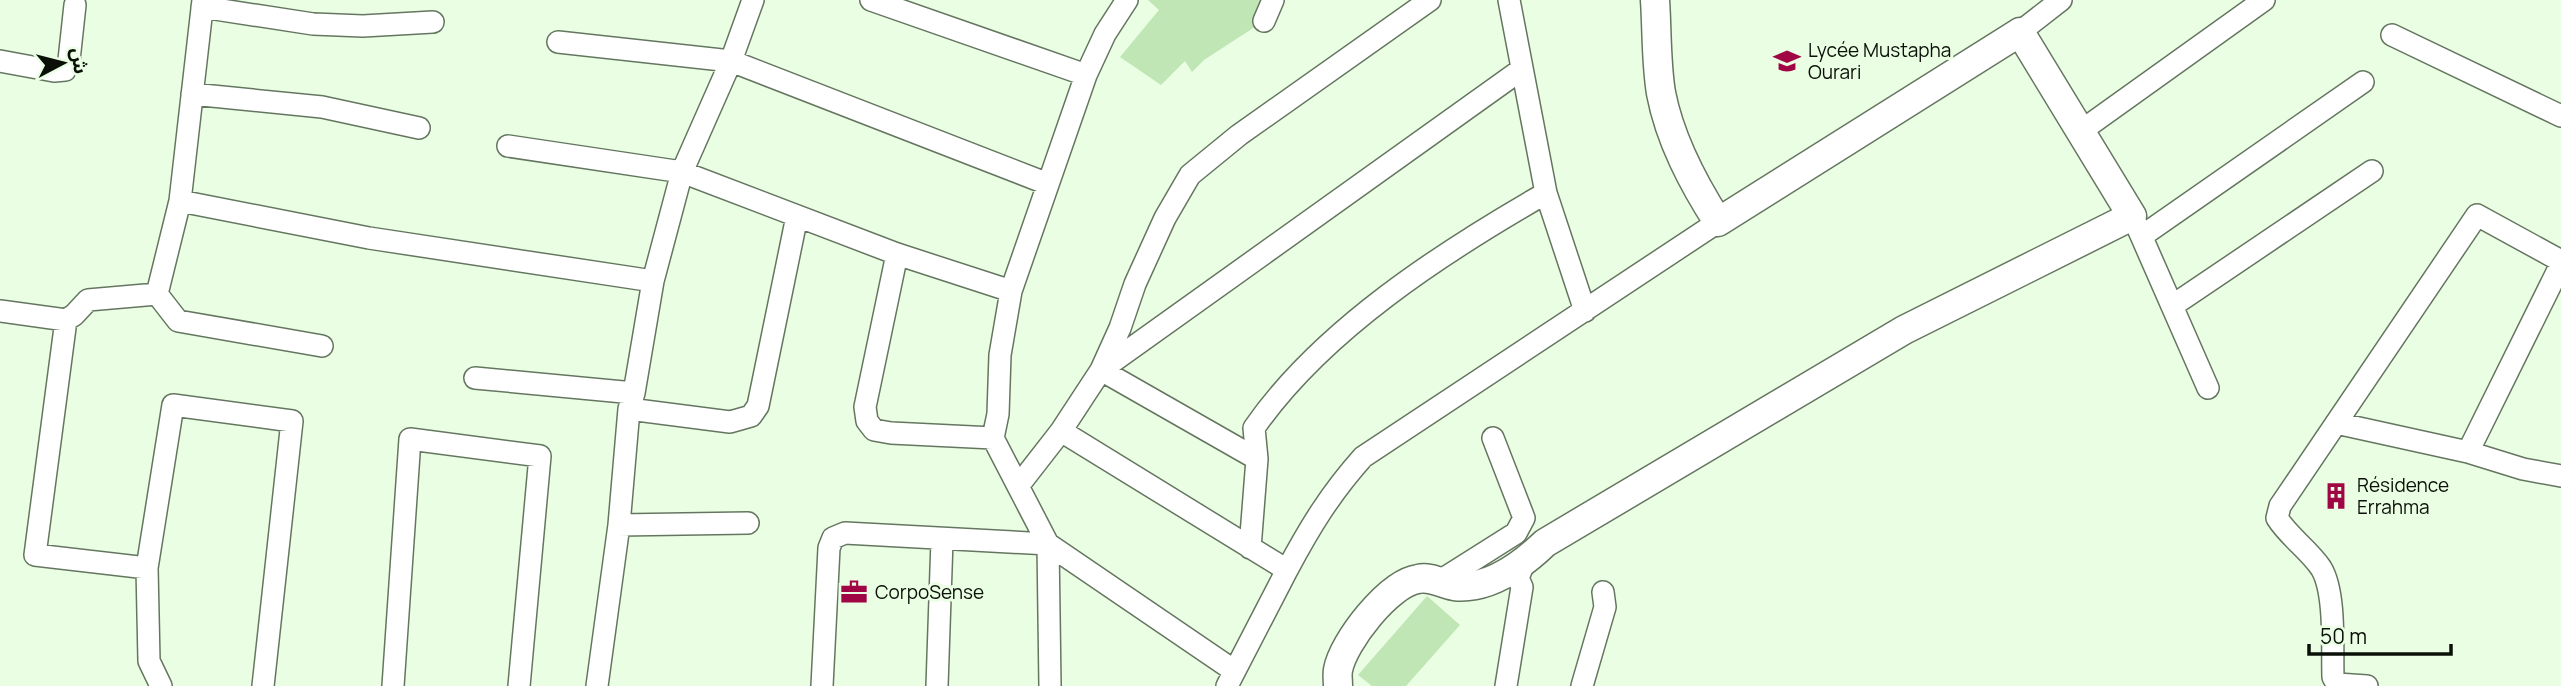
<svg xmlns="http://www.w3.org/2000/svg" width="2561" height="686" font-family="Manrope,'Noto Sans Arabic',sans-serif">
<style>
.green{fill:#bfe6b4}
.lines{fill:none;stroke-linecap:round;stroke-linejoin:round}
.street-casing{stroke:#657660;stroke-width:24}
.secondary-casing{stroke:#657660;stroke-width:31}
.street{stroke:#fff;stroke-width:21}
.secondary{stroke:#fff;stroke-width:28}
.labels{text-anchor:middle;stroke-width:6;stroke-linejoin:round;paint-order:stroke}
.poi-label{font-size:19px;fill:#0a1008;stroke:#eafee4;text-anchor:start}
</style>
<rect width="100%" height="100%" fill="#eafee4"/>
<path class="green" d="M 1148,0 L 1273,0 L 1264,21 L 1204,60 L 1192,72 L 1185,61 L 1161,85 L 1120,57 L 1159,10 Z
M 1427,596 L 1460,625 L 1406,686 L 1372,686 L 1358,675 Z"/>
<g class="lines">
<defs>
<path id="street" d="M 871,0 L 1086,75
M 1509,0 L 1546,193 L 1585,311
M 202,7 L 313,24 L 363,26 L 433,22
M 1264,21 L 1273,0
M 2020,32 L 2061,0
M 2392,35 L 2561,116
M 558,42 L 731,61 L 1048,184
M 0,61 L 54,71 L 65,70 L 69,60 L 75,5
M 192,94 L 322,107 L 419,128
M 2081,131 L 2264,0
M 508,146 L 682,172 L 897,254 L 1011,291
M 180,201 L 369,238 L 653,281
M 2136,224 L 2208,388
M 2142,236 L 2363,82
M 897,254 L 865,407 L 867,421 L 874,430 L 891,433 L 993,438
M 157,294 L 180,201 L 203,0
M 2172,306 L 2372,171
M 0,311 L 66,320 L 35,555 L 147,568
M 66,320 L 74,315 L 88,300 L 157,294 L 178,321 L 322,346
M 475,378 L 634,393
M 629,409 L 730,422 L 751,416 L 758,406 L 797,216
M 2336,423 L 2468,452 L 2523,469 L 2561,476
M 1061,431 L 1101,370 L 1120,328 L 1135,284 L 1165,218 L 1190,175 L 1239,135 L 1430,0
M 2468,452 L 2561,264
M 1257,459 L 1101,370 L 1522,69
M 1019,485 L 1061,431 L 1287,570 L 1227,686
M 619,525 L 748,523
M 1250,548 L 1257,459 L 1254,428 C 1322,330 1443,252 1546,193
M 1287,570 C 1310,527 1330,494 1363,457 L 1718,222
M 1440,581 L 1516,533 L 1524,518 L 1493,438
M 161,686 L 149,661 L 147,568 L 173,405 L 292,421 L 263,686
M 393,686 L 410,439 L 540,456 L 519,686
M 597,686 L 619,525 L 629,409 L 634,393 L 653,281 L 682,172 L 731,61 L 753,0
M 822,686 L 829,548 L 833,538 L 845,533 L 1048,544 L 1233,670
M 937,686 L 942,540
M 1050,686 L 1048,544 L 993,438 L 998,414 L 1000,355 L 1011,291 L 1086,75 L 1105,34 L 1127,0
M 1506,686 L 1522,587 L 1518,578 L 1524,563
M 1582,686 L 1605,607 L 1603,592
M 2367,686 L 2337,684 L 2333,677 C 2332,649 2336,592 2321,568 C 2309,550 2289,537 2277,518 L 2280,506 L 2477,215 L 2561,261"/>
<path id="secondary" d="M 1338,686 C 1338,681 1337,675 1338,670 C 1343,642 1389,583 1418,579 C 1431,576 1442,584 1454,586 C 1489,590 1521,566 1545,543 L 1904,330 L 2132,216 L 2020,32 L 1718,222 C 1693,183 1670,140 1661,93 C 1656,63 1657,30 1655,0"/>
</defs>
<use href="#street" class="street-casing"/>
<use href="#secondary" class="secondary-casing"/>
<use href="#street" class="street"/>
<use href="#secondary" class="secondary"/>
</g>
<defs>
<symbol id="school-bare" viewBox="-9 -9 18 18"><path d="M0-5L7-2L0 1L-7-2ZM-4 1L0 2.5L4 1V4Q0 6-4 4Z" fill="#a10644" stroke="#eafee4" stroke-width="2.5" paint-order="stroke"/></symbol>
<symbol id="building-bare" viewBox="-9 -9 18 18"><path d="M-4-6H4V6H1V3H-1V6H-4ZM-2.5-4.3h1.7v1.8h-1.7ZM.8-4.3h1.7v1.8H.8ZM-2.5-1h1.7V.8h-1.7ZM.8-1h1.7V.8H.8Z" fill="#a10644" stroke="#eafee4" stroke-width="2.5" paint-order="stroke"/></symbol>
<symbol id="office-bare" viewBox="-9 -9 18 18"><path d="M-6-3h4V-5.5h4V-3h4V5H-6ZM-1-4.5V-3h2v-1.5ZM-6 0V1H6V0Z" fill="#a10644" stroke="#eafee4" stroke-width="2.5" paint-order="stroke"/></symbol>
</defs>
<g fill-rule="evenodd">
<use href="#school-bare" x="1768" y="42" width="38" height="38"/>
<use href="#building-bare" x="2317" y="477" width="38" height="38"/>
<use href="#office-bare" x="835" y="573" width="38" height="38"/>
</g>
<g class="labels">
<g class="poi-label">
<text x="1808" y="57">Lycée Mustapha<tspan x="1808" dy="22">Ourari</tspan></text>
<text x="2357" y="492">Résidence<tspan x="2357" dy="22">Errahma</tspan></text>
<text x="875" y="599">CorpoSense</text>
</g>
</g>
<g transform="translate(63 63) rotate(83)" stroke="#eafee4" stroke-width="5" paint-order="stroke">
<path d="M0-5L12 26L0 18L-12 26Z" fill="#0a1008"/>
<text y="-10" font-size="19" font-weight="bold" text-anchor="middle" fill="#0a1008">ش</text>
</g>
<path d="M2309 644v10h142v-10" fill="none" stroke="#0a1008" stroke-width="3.5"/>
<text x="2320" y="644" font-size="21" fill="#0a1008" stroke="#eafee4" stroke-width="5" paint-order="stroke">50 m</text>
</svg>
